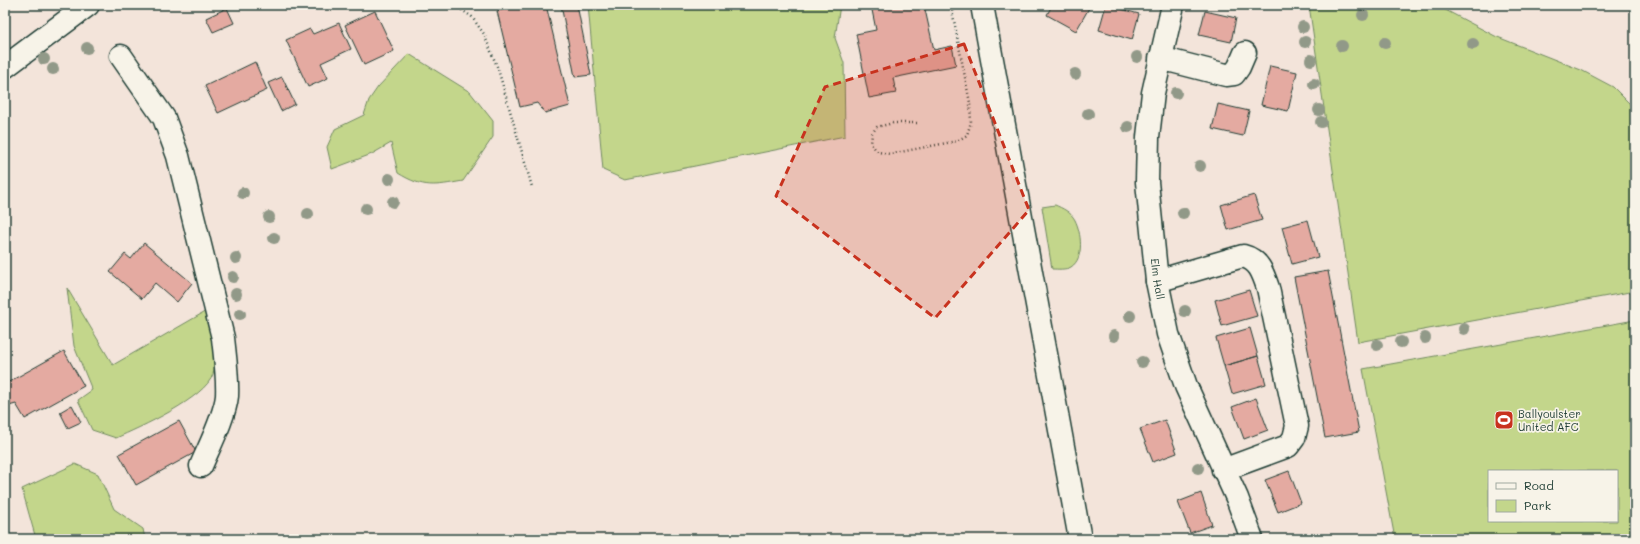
<svg xmlns="http://www.w3.org/2000/svg" width="1640" height="544" font-family="Mali,sans-serif">
<style>
.green{fill:#c3d68b;stroke:#718a60;fill-rule:evenodd}
.building{fill:#e4aaa1;stroke:#1f3d34}
.lines{fill:none;stroke-linecap:round;stroke-linejoin:round}
.minor-casing{stroke:#1f3d34;stroke-width:25}
.path{stroke:#1f3d34;stroke-width:2.5;stroke-dasharray:1 3;stroke-linecap:butt}
.minor{stroke:#f7f3e8;stroke-width:22}
.tree{fill:#919988}
.marked{fill:#c8321e;fill-opacity:0.2;stroke:#c8321e;stroke-width:3;stroke-dasharray:8 5;stroke-linejoin:round}
.labels{text-anchor:middle;stroke-width:3.5;stroke-linejoin:round;paint-order:stroke}
.street-label{font-size:11px;fill:#1f3d34;stroke:#f7f3e8}
.poi-label{font-size:11px;fill:#1f3d34;stroke:#f7f3e8;text-anchor:start}
</style>
<rect width="100%" height="100%" fill="#f3e4da"/>
<filter id="ink" filterUnits="userSpaceOnUse"><feTurbulence type="fractalNoise" baseFrequency=".025" numOctaves="2"/><feDisplacementMap in="SourceGraphic" scale="8" xChannelSelector="R" yChannelSelector="G"/><feConvolveMatrix kernelMatrix="1 2 1 2 8 2 1 2 1" color-interpolation-filters="sRGB"/></filter>
<g filter="url(#ink)">
<path class="green" d="M 588,5 L 840,5 L 835,38 L 844,63 L 845,136 L 625,180 L 603,170 Z
M 1309,5 L 1436,5 L 1495,36 L 1581,70 L 1613,87 L 1634,108 L 1635,113 L 1635,291 L 1358,342 Z
M 409,54 L 470,92 L 493,121 L 493,137 L 463,181 C 435,186 424,189 398,173 L 391,143 L 372,154 L 332,169 L 327,147 L 335,129 L 364,115 L 369,100 L 378,87 Z
M 1055,205 C 1062,208 1071,212 1075,220 C 1081,232 1085,258 1071,267 C 1066,270 1057,269 1052,269 L 1042,207 Z
M 67,288 L 113,365 L 208,310 C 212,328 219,355 213,374 C 206,398 139,428 116,438 L 92,430 L 78,400 L 92,390 L 74,346 Z
M 1635,320 L 1635,539 L 1395,539 L 1363,369 ZM 1489,471 L 1617,471 L 1617,521 L 1489,521 Z
M 75,464 L 98,474 L 114,509 L 143,529 L 145,539 L 36,539 L 22,489 Z"/>
<path class="building" d="M 521,5 L 546,5 L 570,106 L 545,113 L 537,103 L 520,107 L 497,11 Z
M 561,5 L 577,5 L 591,75 L 575,77 Z
M 871,5 L 924,5 L 934,50 L 952,46 L 956,65 L 893,78 L 896,93 L 869,98 L 856,34 L 876,30 Z
M 1052,5 L 1083,5 L 1089,8 L 1076,31 L 1047,15 Z
M 1106,5 L 1139,14 L 1132,40 L 1099,30 Z
M 227,8 L 234,23 L 213,32 L 206,18 Z
M 375,11 L 394,51 L 364,65 L 345,25 Z
M 1205,11 L 1236,18 L 1231,42 L 1199,35 Z
M 339,23 L 351,49 L 321,63 L 328,78 L 308,87 L 286,40 L 310,29 L 313,34 Z
M 255,62 L 267,90 L 218,113 L 205,86 Z
M 1270,66 L 1297,72 L 1288,111 L 1261,105 Z
M 282,77 L 295,104 L 281,111 L 268,83 Z
M 1218,104 L 1249,111 L 1243,136 L 1212,129 Z
M 1254,195 L 1262,220 L 1228,230 L 1221,205 Z
M 1308,220 L 1318,257 L 1292,264 L 1282,227 Z
M 144,243 L 192,283 L 177,302 L 155,283 L 142,299 L 110,272 L 125,254 L 131,259 Z
M 1328,271 L 1359,432 L 1325,438 L 1294,277 Z
M 1249,290 L 1257,316 L 1222,326 L 1215,300 Z
M 1250,328 L 1258,356 L 1224,366 L 1216,338 Z
M 64,351 L 84,386 L 25,419 L 16,404 L 5,407 L 5,384 Z
M 1258,356 L 1266,384 L 1232,394 L 1224,366 Z
M 1256,398 L 1268,430 L 1244,439 L 1232,407 Z
M 72,405 L 81,422 L 68,428 L 60,412 Z
M 1165,420 L 1177,453 L 1153,462 L 1140,429 Z
M 179,421 L 196,452 L 136,485 L 119,454 Z
M 1289,471 L 1301,503 L 1278,512 L 1265,480 Z
M 1201,493 L 1212,525 L 1190,533 L 1178,502 Z"/>
<g class="lines">
<defs>
<g id="minor">
<path d="M 982,5 L 1080,539"/>
<path id="s1" d="M 1173,5 L 1153,93 L 1148,137 L 1147,182 L 1157,281 L 1168,334 L 1186,386 L 1237,498 L 1252,539"/>
<path d="M 121,56 L 164,118 L 178,156 L 223,338 C 225,357 228,377 227,396 C 225,416 209,447 201,466"/>
<path d="M 1160,58 L 1226,75 L 1234,74 L 1239,67 L 1245,53"/>
<path d="M 5,67 L 88,5"/>
<path d="M 1157,281 L 1243,256 C 1259,260 1263,273 1268,288 L 1297,426 L 1294,438 L 1288,446 L 1223,470"/>
</g>
</defs>
<use href="#minor" class="minor-casing"/>
<path class="path" d="M 455,5 L 472,17 L 484,34 L 498,69 L 532,187
M 917,123 L 893,123 L 877,127 L 872,133 L 871,144 L 878,152 L 890,154 L 957,141 L 967,135 L 971,122 L 970,103 L 951,5"/>
<use href="#minor" class="minor"/>
</g>
<g class="tree">
<circle cx="1363" cy="15" r="6"/>
<circle cx="1303" cy="27" r="6"/>
<circle cx="1305" cy="42" r="6"/>
<circle cx="1385" cy="43" r="6"/>
<circle cx="1473" cy="44" r="6"/>
<circle cx="1342" cy="46" r="6"/>
<circle cx="87" cy="48" r="6"/>
<circle cx="1137" cy="57" r="6"/>
<circle cx="44" cy="59" r="6"/>
<circle cx="1311" cy="60" r="6"/>
<circle cx="53" cy="69" r="6"/>
<circle cx="1075" cy="74" r="6"/>
<circle cx="1314" cy="84" r="6"/>
<circle cx="1176" cy="93" r="6"/>
<circle cx="1319" cy="110" r="6"/>
<circle cx="1088" cy="114" r="6"/>
<circle cx="1321" cy="122" r="6"/>
<circle cx="1128" cy="127" r="6"/>
<circle cx="1200" cy="166" r="6"/>
<circle cx="389" cy="179" r="6"/>
<circle cx="243" cy="193" r="6"/>
<circle cx="393" cy="202" r="6"/>
<circle cx="366" cy="209" r="6"/>
<circle cx="1183" cy="213" r="6"/>
<circle cx="308" cy="214" r="6"/>
<circle cx="269" cy="217" r="6"/>
<circle cx="274" cy="238" r="6"/>
<circle cx="236" cy="258" r="6"/>
<circle cx="233" cy="277" r="6"/>
<circle cx="236" cy="294" r="6"/>
<circle cx="1185" cy="311" r="6"/>
<circle cx="240" cy="314" r="6"/>
<circle cx="1130" cy="316" r="6"/>
<circle cx="1464" cy="329" r="6"/>
<circle cx="1114" cy="336" r="6"/>
<circle cx="1425" cy="338" r="6"/>
<circle cx="1401" cy="342" r="6"/>
<circle cx="1377" cy="345" r="6"/>
<circle cx="1142" cy="362" r="6"/>
<circle cx="1198" cy="468" r="6"/>
</g>
</g>
<path class="marked" d="M 964,44 L 1029,210 L 935,318 L 776,196 L 825,87 Z"/>
<defs>
<symbol id="stadium-square" viewBox="-11 -11 22 22"><rect x="-9" y="-9" width="18" height="18" rx="4" fill="#c8321e" stroke="#f7f3e8"/><path d="M0-5a6.5 5 0 1 0 0 10a6.5 5 0 1 0 0-10ZM-3.5-1.8h7v3.6h-7Z" fill="#fff"/></symbol>
</defs>
<g fill-rule="evenodd">
<use href="#stadium-square" x="1493" y="409" width="22" height="22"/>
</g>
<g class="labels">
<g class="street-label">
<text dy="4" stroke="none"><textPath href="#s1" startOffset="277">Elm Hall</textPath></text>
</g>
<g class="poi-label">
<text x="1518" y="418">Ballyoulster<tspan x="1518" dy="13">United AFC</tspan></text>
</g>
</g>
<rect width="1640" height="544" fill="none" stroke="#f7f3e8" stroke-width="20"/>
<rect x="10" y="10" width="1620" height="524" fill="none" stroke="#1f3d34" stroke-width="1.5" filter="url(#ink)"/>
<rect x="1488" y="470" width="130" height="52" fill="#f7f3e8" stroke="#a1aaa0"/>
<rect x="1496" y="483" width="20" height="6" fill="#f7f3e8" stroke="#a1aaa0"/>
<text x="1524" y="490" font-size="12" fill="#1f3d34">Road</text>
<rect x="1496" y="500" width="20" height="12" fill="#c3d68b" stroke="#a1aaa0"/>
<text x="1524" y="510" font-size="12" fill="#1f3d34">Park</text>
</svg>
